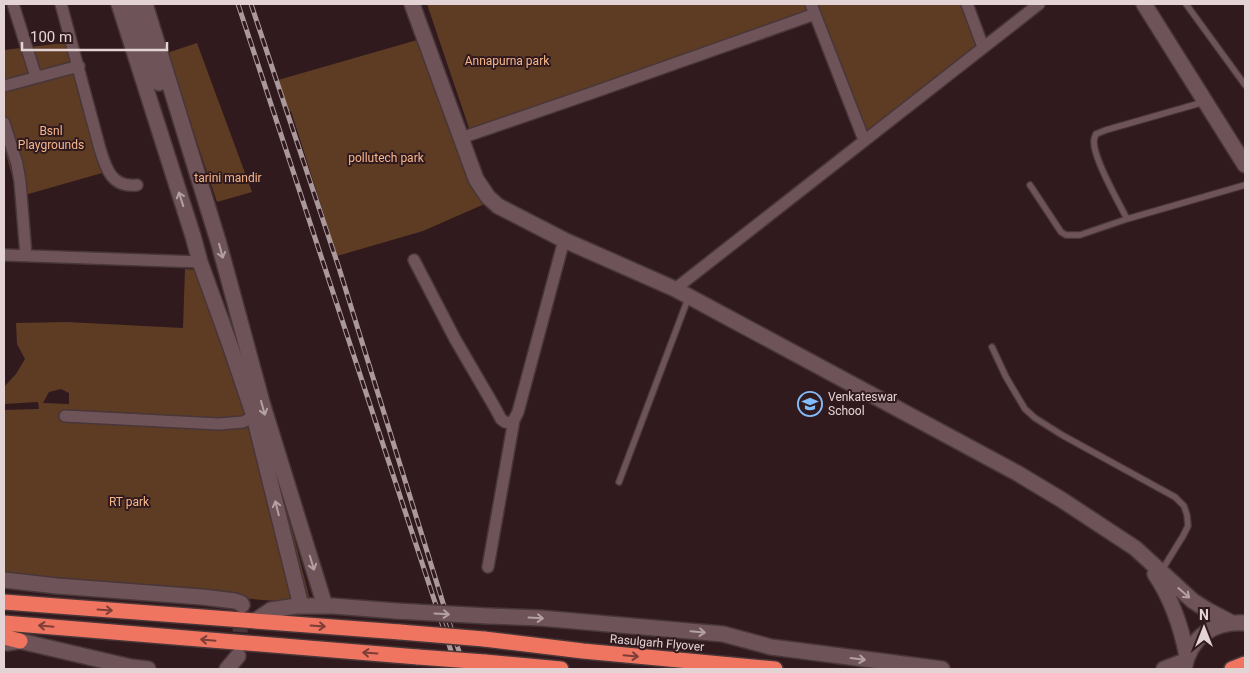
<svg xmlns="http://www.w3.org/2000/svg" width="1249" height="673" font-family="Roboto,sans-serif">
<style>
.park{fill:#5e3c24;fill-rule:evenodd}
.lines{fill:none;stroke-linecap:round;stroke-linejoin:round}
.secondary-tunnel{stroke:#4b3639;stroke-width:15;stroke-dasharray:15 8;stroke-linecap:butt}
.lane-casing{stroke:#483639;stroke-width:8}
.street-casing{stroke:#483639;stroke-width:14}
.secondary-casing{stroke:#483639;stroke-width:18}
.highway-casing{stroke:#483639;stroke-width:18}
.lane{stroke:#6e5458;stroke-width:5.5}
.street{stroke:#6e5458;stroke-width:11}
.secondary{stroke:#6e5458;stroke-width:15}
.highway{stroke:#ef7560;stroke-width:15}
.rail-casing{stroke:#aa989b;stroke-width:5}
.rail{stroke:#301a1e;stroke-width:3;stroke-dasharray:9;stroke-linecap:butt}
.secondary-bridge-casing{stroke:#483639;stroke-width:18;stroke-linecap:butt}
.highway-bridge-casing{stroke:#483639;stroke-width:18;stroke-linecap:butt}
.secondary-bridge{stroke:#6e5458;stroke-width:15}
.highway-bridge{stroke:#ef7560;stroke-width:15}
.oneway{stroke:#b4a0a3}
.oneway2{stroke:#7c3e38}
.labels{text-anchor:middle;stroke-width:4;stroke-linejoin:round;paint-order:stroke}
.park-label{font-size:12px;fill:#f6b68b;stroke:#301a1e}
.poi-label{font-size:12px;fill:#e3d3d5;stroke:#301a1e;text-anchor:start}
.street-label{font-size:12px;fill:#e3d3d5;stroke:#301a1e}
</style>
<rect width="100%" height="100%" fill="#301a1e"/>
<path class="park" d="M 427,4 L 967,4 L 983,47 L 864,140 L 815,14 L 471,134 Z
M 424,38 L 489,202 L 423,231 L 337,256 L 291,111 L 287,112 L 278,80 Z
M 72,42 L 109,171 L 18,197 L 4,147 L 4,50 Z
M 197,43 L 252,192 L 217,202 L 167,53 Z
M 185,269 L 197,270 L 259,419 L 292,529 L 311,604 L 40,581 L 4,581 L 4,410 L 39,409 L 38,402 L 4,404 L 4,387 L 16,374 L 25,359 L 17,344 L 16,323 L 67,322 L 183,328 ZM 61,389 L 69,393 L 69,404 L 43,403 L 49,392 ZM 107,413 L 189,416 L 244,421 Z"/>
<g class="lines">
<path class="secondary-tunnel" d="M 238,655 L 242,609"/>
<defs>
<path id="lane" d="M 1186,4 L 1245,85
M 1030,185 L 1061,232 L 1066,235 L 1080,235 L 1127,219 L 1245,185
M 1127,219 C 1119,203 1093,158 1094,141 C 1094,138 1095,136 1096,134 L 1106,130 L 1204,102
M 992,347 L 1006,377 L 1025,409 L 1035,418 L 1062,435 L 1175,497 L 1184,506 L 1187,515 L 1188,526 L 1183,536 L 1162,570
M 619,482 L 689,296"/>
<path id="street" d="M 13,4 L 36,77
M 61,4 L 100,149 C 106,169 112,188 137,185
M 811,4 L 864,140
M 967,4 L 983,47
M 4,86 L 79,66
M 4,123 L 17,164 L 20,182 L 26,255
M 461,138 L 589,94 L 815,14
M 4,255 L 200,262
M 414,260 L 455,339 L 494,406 L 501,419 L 505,422 L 510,423 L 514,420 L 518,412 L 564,240
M 675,289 L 1039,4
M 65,416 L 219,424 L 243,422 L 254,416
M 488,567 L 514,420"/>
<path id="secondary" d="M 119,4 L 193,236 L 200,262 L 230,345 L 254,416 L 301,606
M 132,4 L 159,83
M 145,4 L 219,244 L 263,406 L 325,606
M 412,4 L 476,179 L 488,197 L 498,206 L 564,240 L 675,289 L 1017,473 L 1062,500 L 1135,548 L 1193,601 L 1209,611 L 1230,622
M 1144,4 L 1245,165
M 1155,574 C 1172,599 1181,626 1187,656
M 4,580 L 57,586 L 202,597 L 235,601 L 241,603 L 242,605
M 488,616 L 540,618 L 723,634 L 771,647 L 942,669
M 255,621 L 271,610 L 296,606 L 333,606 L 396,611
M 7,643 L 20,641 L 131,667 L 148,669
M 227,669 L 238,656
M 1164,669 L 1185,661
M 1184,669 C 1190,637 1213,621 1245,623"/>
<path id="highway" d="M 4,602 L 400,632
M 4,623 L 418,657
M 4,637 L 20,641
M 484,639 L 583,651 L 775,669
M 485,662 L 561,669
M 1232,669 L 1245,664"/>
</defs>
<use href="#lane" class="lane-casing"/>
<use href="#street" class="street-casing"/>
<use href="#secondary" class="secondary-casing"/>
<use href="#highway" class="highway-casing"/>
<use href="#lane" class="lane"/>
<use href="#street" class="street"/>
<use href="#secondary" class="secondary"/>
<use href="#highway" class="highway"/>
<defs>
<path id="rail" d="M 238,4 L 457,669
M 251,4 L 339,268 L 448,619 L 465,669"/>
</defs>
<use href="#rail" class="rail-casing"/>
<use href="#rail" class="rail"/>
<defs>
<path id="secondary-bridge" d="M 396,611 L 488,616"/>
<path id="highway-bridge" d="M 400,632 L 484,639
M 418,657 L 485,662"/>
</defs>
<use href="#secondary-bridge" class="secondary-bridge-casing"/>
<use href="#highway-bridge" class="highway-bridge-casing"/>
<use href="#secondary-bridge" class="secondary-bridge"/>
<use href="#highway-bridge" class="highway-bridge"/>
</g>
<defs><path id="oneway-shaft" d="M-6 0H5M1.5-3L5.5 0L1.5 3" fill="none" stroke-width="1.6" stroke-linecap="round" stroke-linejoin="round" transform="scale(1.25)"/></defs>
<g class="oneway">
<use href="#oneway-shaft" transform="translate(181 199) rotate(-108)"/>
<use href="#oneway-shaft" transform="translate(221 251) rotate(75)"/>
<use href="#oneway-shaft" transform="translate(263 408) rotate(74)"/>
<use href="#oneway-shaft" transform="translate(277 508) rotate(-104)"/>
<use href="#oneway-shaft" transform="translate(312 563) rotate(73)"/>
<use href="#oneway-shaft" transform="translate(1184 593) rotate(41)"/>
<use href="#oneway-shaft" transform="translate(442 614) rotate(3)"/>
<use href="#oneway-shaft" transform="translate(536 618) rotate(3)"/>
<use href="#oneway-shaft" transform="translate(698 632) rotate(5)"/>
<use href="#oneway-shaft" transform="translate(858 659) rotate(7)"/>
</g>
<g class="oneway2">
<use href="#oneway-shaft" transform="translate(105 610) rotate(4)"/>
<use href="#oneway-shaft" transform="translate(46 626) rotate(-175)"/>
<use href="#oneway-shaft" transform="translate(318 626) rotate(4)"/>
<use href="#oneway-shaft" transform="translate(208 640) rotate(-175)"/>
<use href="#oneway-shaft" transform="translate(370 653) rotate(-176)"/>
<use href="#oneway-shaft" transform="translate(631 656) rotate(5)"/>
</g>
<defs>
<symbol id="school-ring" viewBox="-11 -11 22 22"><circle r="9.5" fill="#301a1e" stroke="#83bcfb" stroke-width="1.5"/><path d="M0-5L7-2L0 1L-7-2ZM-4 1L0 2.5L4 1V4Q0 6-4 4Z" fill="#83bcfb"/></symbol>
</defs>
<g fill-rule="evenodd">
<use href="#school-ring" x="796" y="390" width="28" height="28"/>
</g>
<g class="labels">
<g class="park-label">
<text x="507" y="65">Annapurna park</text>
<text x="51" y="135">Bsnl<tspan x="51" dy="14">Playgrounds</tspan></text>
<text x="386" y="162">pollutech park</text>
<text x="228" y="182">tarini mandir</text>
<text x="129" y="506">RT park</text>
</g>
<g class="poi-label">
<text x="828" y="401">Venkateswar<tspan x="828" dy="14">School</tspan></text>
</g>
<g class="street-label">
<text transform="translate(657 643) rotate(5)" y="4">Rasulgarh Flyover</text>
</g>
</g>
<rect width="1249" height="673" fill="none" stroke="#e3d3d5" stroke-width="10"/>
<g transform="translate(1204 628)" stroke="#301a1e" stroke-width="4" paint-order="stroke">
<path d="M0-4L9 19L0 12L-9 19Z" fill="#e3d3d5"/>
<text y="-8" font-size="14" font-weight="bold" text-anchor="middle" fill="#e3d3d5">N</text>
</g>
<path d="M22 42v8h145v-8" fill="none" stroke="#e3d3d5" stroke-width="2.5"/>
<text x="30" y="42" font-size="15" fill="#e3d3d5" stroke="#301a1e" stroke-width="4" paint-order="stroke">100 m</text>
</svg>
